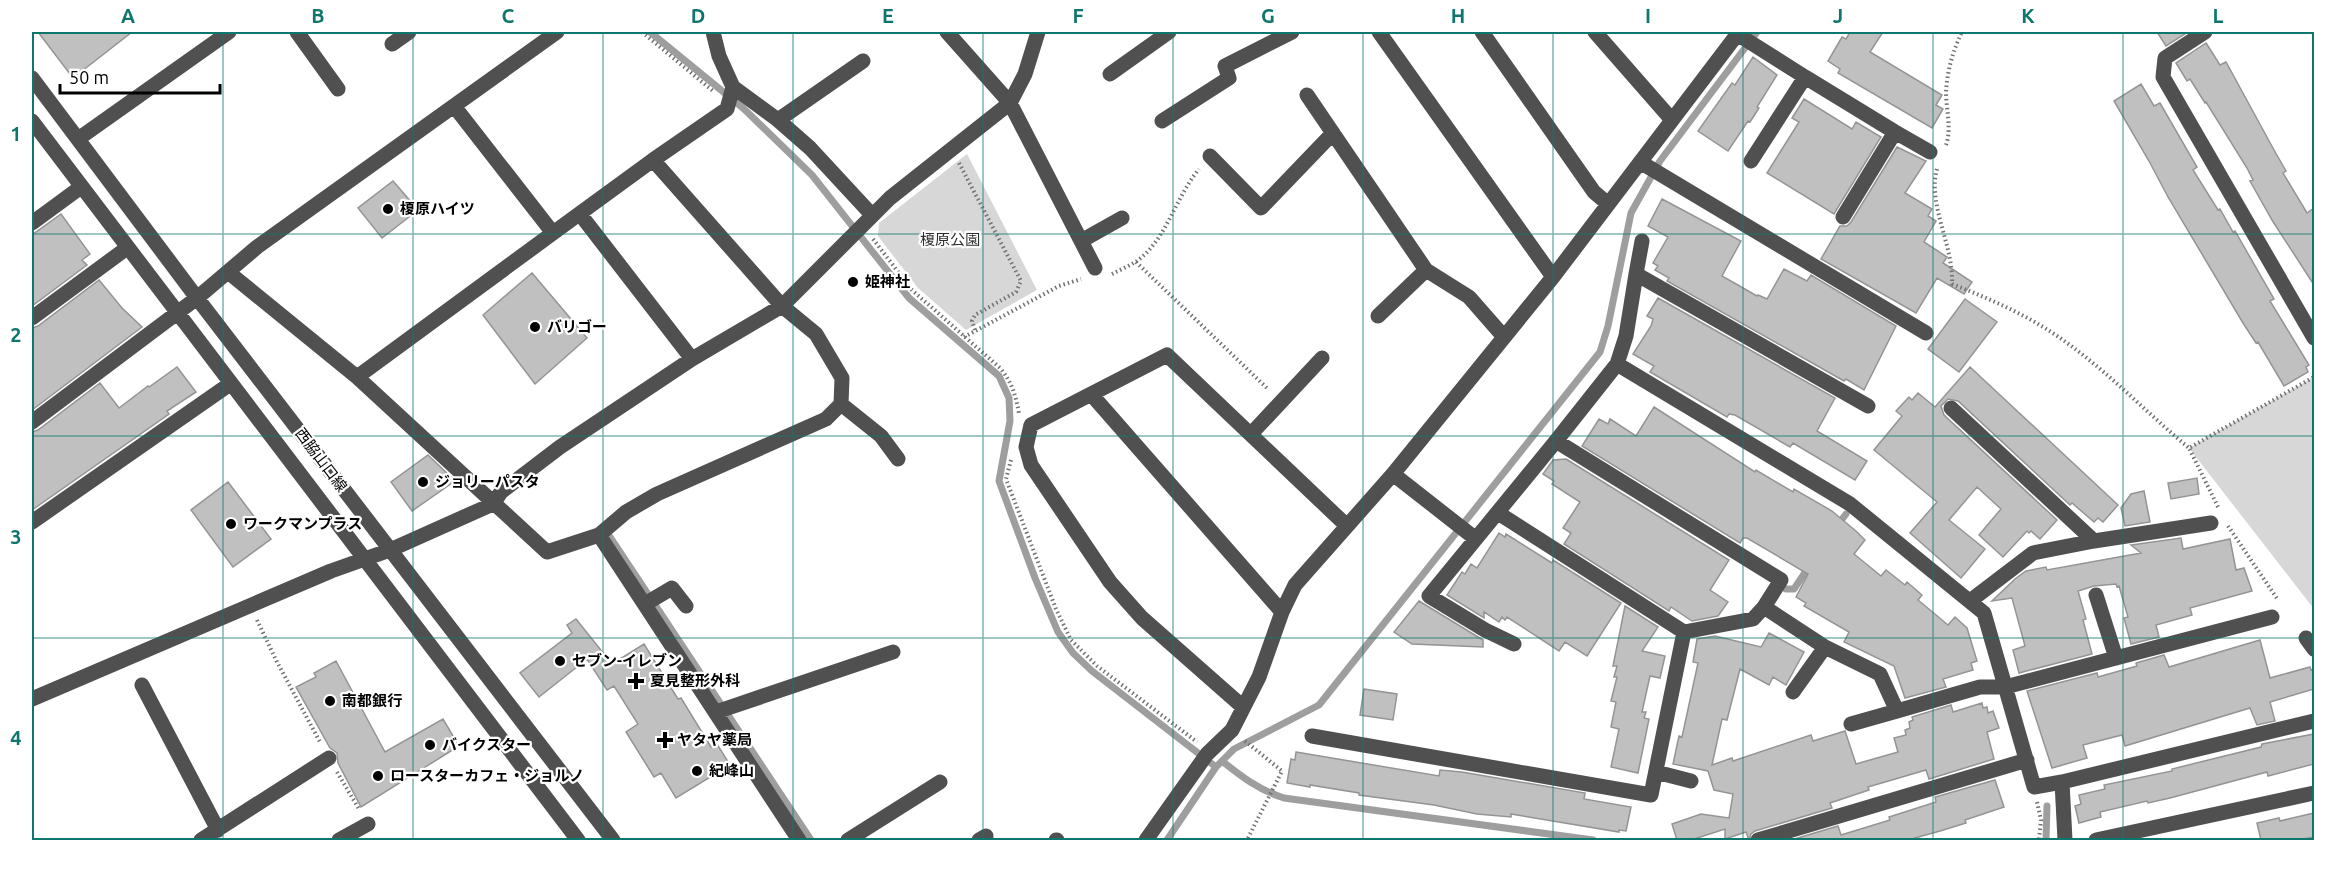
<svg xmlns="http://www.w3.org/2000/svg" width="2346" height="872" font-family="Ubuntu,'Noto Sans JP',sans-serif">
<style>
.green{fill:#d7d7d7}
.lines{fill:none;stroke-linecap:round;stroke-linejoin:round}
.stream{stroke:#9e9e9e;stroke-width:7}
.building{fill:#c0c0c0;stroke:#949494;stroke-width:1.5}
.path{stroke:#727272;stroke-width:4;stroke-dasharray:1.5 3;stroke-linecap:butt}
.minor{stroke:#505050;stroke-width:15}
.grid{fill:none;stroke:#0f766e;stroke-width:1.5;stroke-opacity:0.55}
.poi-dot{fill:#000;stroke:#fff;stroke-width:2}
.labels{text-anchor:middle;stroke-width:4.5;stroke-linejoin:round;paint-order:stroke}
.poi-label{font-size:15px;font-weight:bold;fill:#000;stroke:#fff;text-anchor:start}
.park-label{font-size:15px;fill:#2e2e2e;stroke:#fff}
.street-label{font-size:15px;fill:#000;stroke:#fff}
.neatline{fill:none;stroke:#0f766e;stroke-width:2}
.grid-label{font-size:20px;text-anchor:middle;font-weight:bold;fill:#0f766e}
</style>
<rect width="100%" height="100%" fill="#fff"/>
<path class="green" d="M 967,154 L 1037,290 L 966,330 L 918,288 L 878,236 L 879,223 Z
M 2314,377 L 2314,609 L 2189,448 Z"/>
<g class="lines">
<path class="stream" d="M 650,32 L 743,108 L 812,175 L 909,298 L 999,376 L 1009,398 L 1010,421 L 999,481 L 1035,578 L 1058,632 L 1073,653 L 1092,671 L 1216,767
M 1837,526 L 1846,514
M 610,537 L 811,840
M 1786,589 L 1794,589 L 1810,565
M 1222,761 C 1242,777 1259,790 1284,798 L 1593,840
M 1167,840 L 1216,767 L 1234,749 L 1319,705 L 1600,352 L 1608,326 L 1631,213 L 1660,161 L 1757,32
M 2046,840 L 2047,806"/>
</g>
<path class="building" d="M 38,32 L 132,32 L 73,78 Z
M 1850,32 L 1883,32 L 1870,52 L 1942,95 L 1936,105 L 1943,109 L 1932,128 L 1838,73 L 1840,69 L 1828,61 L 1842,37 L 1846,39 Z
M 2157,32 L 2188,32 L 2166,46 Z
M 2206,43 L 2220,65 L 2226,62 L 2274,150 L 2286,171 L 2283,173 L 2307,213 L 2314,208 L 2314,285 L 2272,220 L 2250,181 L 2253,180 L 2247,168 L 2206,102 L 2205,103 L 2190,79 L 2187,81 L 2176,63 Z
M 1753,57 L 1777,75 L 1757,107 L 1759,108 L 1750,122 L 1748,121 L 1728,151 L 1698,131 L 1732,83 L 1735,85 Z
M 2141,84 L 2154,106 L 2160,103 L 2197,167 L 2193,170 L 2218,210 L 2220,209 L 2233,232 L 2235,231 L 2274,299 L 2270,301 L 2309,365 L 2306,367 L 2308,372 L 2284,386 L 2258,342 L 2256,343 L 2243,323 L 2168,197 L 2149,161 L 2114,101 Z
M 1804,99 L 1852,129 L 1856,122 L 1881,137 L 1834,214 L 1767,173 L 1799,122 L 1792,118 Z
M 1897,147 L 1926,161 L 1905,193 L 1932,209 L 1928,216 L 1936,221 L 1924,242 L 1947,257 L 1943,263 L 1972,282 L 1964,294 L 1937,278 L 1916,313 L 1821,259 L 1840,226 L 1847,226 L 1851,222 Z
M 393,181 L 418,210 L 382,238 L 358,208 Z
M 1662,199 L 1741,241 L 1722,276 L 1757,296 L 1758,295 L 1767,299 L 1784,269 L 1807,281 L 1811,275 L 1896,326 L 1864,390 L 1846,379 L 1844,381 L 1667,281 L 1669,278 L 1655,270 L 1658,266 L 1653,263 L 1668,237 L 1648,226 Z
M 61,214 L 90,254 L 82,260 L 87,265 L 32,306 L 32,235 Z
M 532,273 L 587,338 L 535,384 L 483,315 Z
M 99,280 L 122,308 L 142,327 L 32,410 L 32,328 L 38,326 Z
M 1658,298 L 1835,398 L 1817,431 L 1867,461 L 1855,480 L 1793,443 L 1790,447 L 1735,415 L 1729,414 L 1727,417 L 1650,372 L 1654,366 L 1633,354 L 1651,326 L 1653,319 L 1647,316 Z
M 1965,299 L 1997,322 L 1959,372 L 1928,349 Z
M 177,367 L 196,392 L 167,411 L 169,414 L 32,510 L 32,432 L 38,430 L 100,383 L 119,408 L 148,386 L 149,387 Z
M 1970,367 L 2118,505 L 2103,522 L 2098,518 L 2094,522 L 2072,503 L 2070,505 L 1958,401 L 1948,399 L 1941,406 L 1944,415 L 2057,520 L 2040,539 L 2031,531 L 2029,533 L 2027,531 L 2003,557 L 1979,535 L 2001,509 L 1977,487 L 1949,520 L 1985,549 L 1961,578 L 1910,533 L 1937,502 L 1874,450 L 1902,416 L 1896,411 L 1909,397 L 1912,400 L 1918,393 L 1935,407 Z
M 1654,407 L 1755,472 L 1756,470 L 1793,492 L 1794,489 L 1832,511 L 1857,532 L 1865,540 L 1854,554 L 1881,576 L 1886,570 L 1905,585 L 1907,582 L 1922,595 L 1918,600 L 1948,625 L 1955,617 L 1967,628 L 1977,661 L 1971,663 L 1973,670 L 1943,679 L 1946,687 L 1905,698 L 1894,666 L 1844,642 L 1849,632 L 1804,606 L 1806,603 L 1796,597 L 1808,574 L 1747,538 L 1743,538 L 1740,543 L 1582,446 L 1599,419 L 1608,424 L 1610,419 L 1636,436 Z
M 428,455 L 455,481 L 412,511 L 391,482 Z
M 1566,459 L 1729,560 L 1710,590 L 1728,602 L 1718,616 L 1692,621 L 1671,607 L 1669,611 L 1564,544 L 1571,533 L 1563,528 L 1580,502 L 1552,484 L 1554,481 L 1543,474 L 1553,460 Z
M 2197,478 L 2199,494 L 2171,499 L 2168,483 Z
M 228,482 L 271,539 L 233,567 L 191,510 Z
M 2144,491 L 2150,522 L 2125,526 L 2121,508 L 2131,494 Z
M 1499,533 L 1505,537 L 1506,534 L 1552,563 L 1553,560 L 1621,603 L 1587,656 L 1565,642 L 1559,651 L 1507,617 L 1505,620 L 1502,617 L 1499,622 L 1484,612 L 1484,618 L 1447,595 L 1462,572 L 1465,574 L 1471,564 L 1477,568 Z
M 2181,538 L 2183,549 L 2230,539 L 2236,570 L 2244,568 L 2252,591 L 2190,608 L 2192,615 L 2156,625 L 2159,637 L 2131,644 L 2124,618 L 2128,617 L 2119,586 L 2117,587 L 2116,584 L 2094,586 L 2078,591 L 2086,619 L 2083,620 L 2092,654 L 2019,673 L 2013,650 L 2025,646 L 2012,598 L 1992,601 L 2015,579 L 2026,571 L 2046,567 L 2047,570 L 2141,553 L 2131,545 Z
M 1419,601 L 1483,640 L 1483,647 L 1412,644 L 1394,632 Z
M 1625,606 L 1658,627 L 1642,651 L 1665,656 L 1660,678 L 1650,676 L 1642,712 L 1646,712 L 1644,718 L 1649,719 L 1638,773 L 1611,767 L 1619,729 L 1611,727 L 1616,702 L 1611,701 L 1617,677 L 1614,677 L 1617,666 L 1613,666 Z
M 576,619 L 612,664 L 644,644 L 678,699 L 681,698 L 711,747 L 717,744 L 730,765 L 676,798 L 661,773 L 654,777 L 626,732 L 638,724 L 614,686 L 607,690 L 587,659 L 539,697 L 520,673 L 572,633 L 567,625 Z
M 1769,633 L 1804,652 L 1786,685 L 1773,677 L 1769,685 L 1740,669 L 1727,720 L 1722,719 L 1712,765 L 1732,758 L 1733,761 L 1811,735 L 1813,741 L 1845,731 L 1856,764 L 1898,752 L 1894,738 L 1906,735 L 1905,730 L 1910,728 L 1909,722 L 1913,720 L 1912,717 L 1951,705 L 1953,712 L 1982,703 L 1983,708 L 1987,707 L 1988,713 L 1993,711 L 1999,728 L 1987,732 L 1994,759 L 1929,779 L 1926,770 L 1868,787 L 1869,790 L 1830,803 L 1832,808 L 1755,831 L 1751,834 L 1749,840 L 1746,832 L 1725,839 L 1725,829 L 1691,840 L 1677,840 L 1672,824 L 1701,814 L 1729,818 L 1733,794 L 1714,790 L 1708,771 L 1673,764 L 1679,736 L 1682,737 L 1698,663 L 1693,662 L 1697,639 L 1715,636 L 1761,647 Z
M 2260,640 L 2270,678 L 2310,667 L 2311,670 L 2314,669 L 2314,689 L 2270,702 L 2275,721 L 2257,725 L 2250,708 L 2125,746 L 2122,735 L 2083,745 L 2087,758 L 2052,768 L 2027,691 L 2097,673 L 2098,677 L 2137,666 L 2136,663 L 2164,655 L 2169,667 Z
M 336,661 L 385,752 L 443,719 L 459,746 L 361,807 L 338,763 L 337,753 L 330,748 L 296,687 L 316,677 L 314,673 Z
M 1364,689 L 1397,694 L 1393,720 L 1360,715 Z
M 2314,734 L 2314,764 L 2268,776 L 2267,772 L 2170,798 L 2148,803 L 2147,801 L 2100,812 L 2101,817 L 2079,823 L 2075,806 L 2081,804 L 2079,795 L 2105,789 L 2104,785 L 2172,771 L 2172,769 L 2261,747 L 2262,744 Z
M 1296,752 L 1439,776 L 1440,770 L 1462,772 L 1585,793 L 1584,799 L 1631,807 L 1626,831 L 1619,830 L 1619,832 L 1511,814 L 1511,817 L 1477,814 L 1434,805 L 1359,795 L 1359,793 L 1310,785 L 1310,787 L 1287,783 L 1291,759 L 1295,760 Z
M 1995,780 L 2004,807 L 1965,820 L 1966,823 L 1940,831 L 1908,840 L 1791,840 L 1838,826 L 1841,835 L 1890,820 L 1889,817 L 1936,802 L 1935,797 Z
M 2314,813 L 2314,837 L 2298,840 L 2261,840 L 2257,823 L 2279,818 L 2280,821 Z"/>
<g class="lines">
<path class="path" d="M 642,32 L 713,91
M 1946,145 C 1952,128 1946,110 1946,92 C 1947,72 1953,50 1962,32
M 959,163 L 1021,281 L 1016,292 L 975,315 L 972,321 L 975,330
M 1937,169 C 1927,204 1954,246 1952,284 C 1985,297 2018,311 2048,330 C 2100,363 2142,409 2189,448
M 873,239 L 912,290 L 1000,368 C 1012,382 1016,396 1019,414
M 1136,262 L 1269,390
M 1112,274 C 1120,270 1129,266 1137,261 C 1167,239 1175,198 1199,169
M 964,337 L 1059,286 L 1081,279
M 1011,460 L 1006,479 L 1056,609 L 1071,640 L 1097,666 L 1197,742
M 2218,507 L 2189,448 L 2314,377
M 2228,526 L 2278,600
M 257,620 L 276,660 L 321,744
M 1245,741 L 1282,771 L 1247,840
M 337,772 L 359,809
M 2037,802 L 2041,820 L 2039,840"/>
<path class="minor" d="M 297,32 L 338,89
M 713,32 L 719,56 L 733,87 L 778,120 L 810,148 L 872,215
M 947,32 L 1010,103 L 1095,268
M 1379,32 L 1553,277
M 1482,32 L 1594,192 L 1607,203
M 1595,32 L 1672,120
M 2205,32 L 2165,58 L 2163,77 L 2314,338
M 1737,34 L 1805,77
M 392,44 L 409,32
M 1110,74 L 1169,32
M 32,78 L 197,298 L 613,840
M 1307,95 L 1426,270 L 1469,297 L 1504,337
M 778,120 L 863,61
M 32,121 L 578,840
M 1162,121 L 1229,78 L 1225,66 L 1292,32
M 78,139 L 229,32
M 1210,156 L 1261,208 L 1333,133
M 653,160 L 727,109 L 733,87
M 1751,161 L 1805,77 L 1895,132
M 1640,162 L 1926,333
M 580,214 L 692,359
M 1843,217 L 1895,132 L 1930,152
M 32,223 L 81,187
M 553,233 L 653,160 L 782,306 L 816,334 L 842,378 L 841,404
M 1081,241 L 1122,218
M 228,272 L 357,377 L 547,552 L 599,535 L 626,512 L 657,494 L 826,419 L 841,404 L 881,436 L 898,459
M 1636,274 L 1642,241
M 1378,316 L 1426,270
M 32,318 L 127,248
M 1617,364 L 1556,441 L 1781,580 L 1764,607
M 357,377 L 553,233 L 454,106
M 1091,394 L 1282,612
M 1868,406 L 1636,274 L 1626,336 L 1617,364 L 1850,504 L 1984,613 L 2034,787 L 2062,782 L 2314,721
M 1951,408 L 2094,541 L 2211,523
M 32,422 L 197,298 L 257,247 L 557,32
M 1251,434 L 1322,358
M 1393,474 L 1476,539
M 32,522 L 230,384
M 599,535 L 799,840
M 2096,595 L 2116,658
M 1970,601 L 2033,553 L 2094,541
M 645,604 L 672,588 L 686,606
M 1684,632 L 1753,619 L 1764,607 L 1825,647 L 1793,692
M 2306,638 L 2314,649
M 1514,644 L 1485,630 L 1429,596 L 1556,441
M 1825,647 L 1880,674 L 1897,711 L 1980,687 L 2005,687 L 2272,617
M 142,685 L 218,830
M 32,699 L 331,571 L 390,550 L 493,504 L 501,492 L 560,447 L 692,359 L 782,306 L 890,198 L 1010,103 L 1025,74 L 1038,32
M 1243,707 L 1142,618 L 1110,582 L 1031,465 L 1026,447 L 1031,425 L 1167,355 L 1347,526
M 716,712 L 893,652
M 1851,724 L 1897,711
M 1312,736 L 1651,795 L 1684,632 L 1498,513
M 1656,772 L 1691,781
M 2062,782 L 2065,840
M 201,840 L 329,758
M 339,840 L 368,824
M 848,840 L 940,782
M 979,840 L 986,836
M 1056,840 L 1057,840
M 1146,840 L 1207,754 L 1232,730 L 1259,677 L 1282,612 L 1295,585 L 1393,474 L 1553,277 L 1739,32
M 1758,840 L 2027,760
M 2096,840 L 2314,793"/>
</g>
<path class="grid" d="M 223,32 L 223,840M 413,32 L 413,840M 603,32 L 603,840M 793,32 L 793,840M 983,32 L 983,840M 1173,32 L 1173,840M 1363,32 L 1363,840M 1553,32 L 1553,840M 1743,32 L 1743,840M 1933,32 L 1933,840M 2123,32 L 2123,840M 32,234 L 2314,234M 32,436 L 2314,436M 32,638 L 2314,638"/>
<g class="poi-dot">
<circle cx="388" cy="209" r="6"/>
<circle cx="853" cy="282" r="6"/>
<circle cx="535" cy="327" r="6"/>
<circle cx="423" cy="482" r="6"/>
<circle cx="231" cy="524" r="6"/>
<circle cx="560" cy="661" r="6"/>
<path d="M633 672h6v6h6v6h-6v6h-6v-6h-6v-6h6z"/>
<circle cx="330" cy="701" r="6"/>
<path d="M662 731h6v6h6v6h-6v6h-6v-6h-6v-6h6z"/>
<circle cx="430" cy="745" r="6"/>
<circle cx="697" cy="771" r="6"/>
<circle cx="378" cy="776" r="6"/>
</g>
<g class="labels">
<g class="poi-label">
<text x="400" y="214">榎原ハイツ</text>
<text x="865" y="287">姫神社</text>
<text x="547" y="332">バリゴー</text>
<text x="435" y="487">ジョリーパスタ</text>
<text x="243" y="529">ワークマンプラス</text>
<text x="572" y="666">セブン-イレブン</text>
<text x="650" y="686">夏見整形外科</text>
<text x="342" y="706">南都銀行</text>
<text x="677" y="745">ヤタヤ薬局</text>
<text x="442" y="750">バイクスター</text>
<text x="709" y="776">紀峰山</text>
<text x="390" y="781">ロースターカフェ・ジョルノ</text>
</g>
<g class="park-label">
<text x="950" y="245">榎原公園</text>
</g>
<g class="street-label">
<text transform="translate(321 460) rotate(53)" y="5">西脇山口線</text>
</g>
</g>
<rect width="2346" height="872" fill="none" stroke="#ffffff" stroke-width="66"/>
<path d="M60 84v9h160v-9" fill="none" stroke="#000000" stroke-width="3"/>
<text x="69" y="84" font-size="18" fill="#000000" stroke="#ffffff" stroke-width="4.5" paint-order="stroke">50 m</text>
<rect x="33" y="33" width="2280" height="806" class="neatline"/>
<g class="grid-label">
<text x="128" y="23">A</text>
<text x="318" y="23">B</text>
<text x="508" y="23">C</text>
<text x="698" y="23">D</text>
<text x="888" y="23">E</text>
<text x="1078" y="23">F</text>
<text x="1268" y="23">G</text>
<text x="1458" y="23">H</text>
<text x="1648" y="23">I</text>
<text x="1838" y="23">J</text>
<text x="2028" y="23">K</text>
<text x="2218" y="23">L</text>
<text x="16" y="141">1</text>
<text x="16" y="342">2</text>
<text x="16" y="544">3</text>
<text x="16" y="745">4</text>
</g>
</svg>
